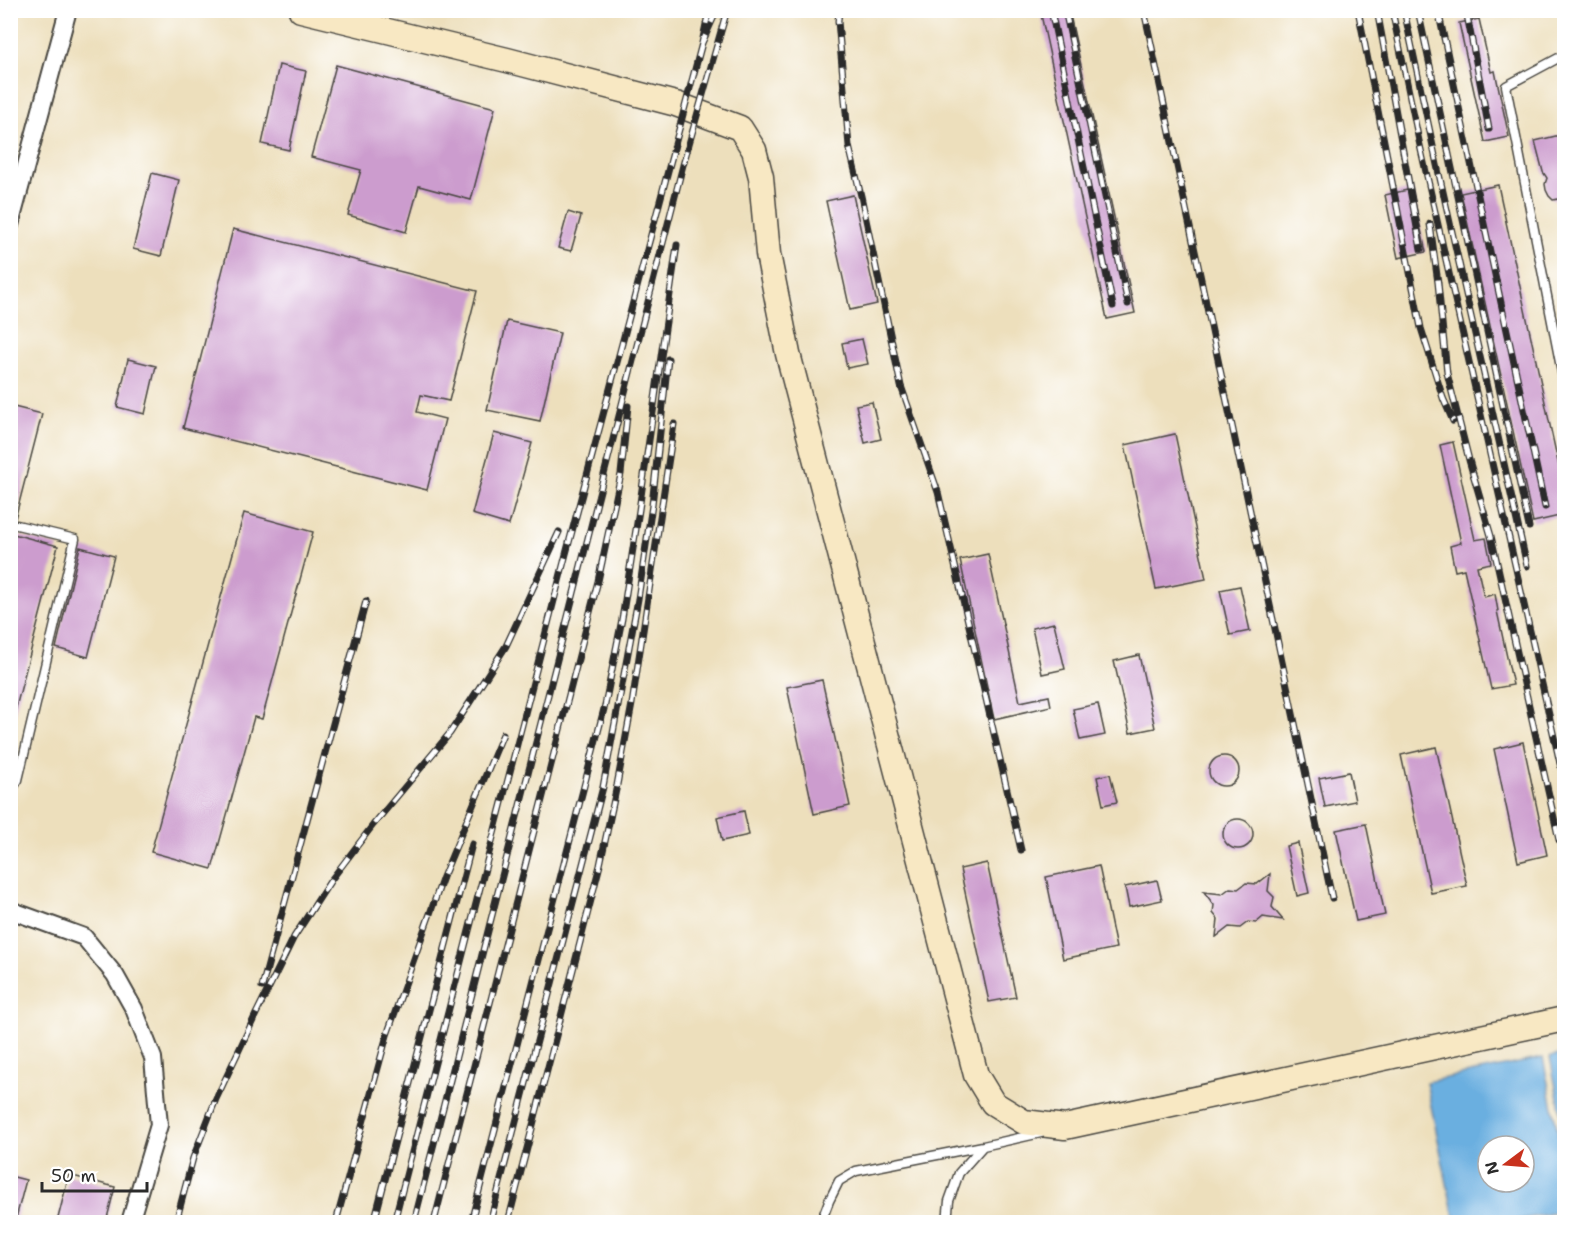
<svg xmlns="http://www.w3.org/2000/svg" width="1575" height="1233" font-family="'Shantell Sans',sans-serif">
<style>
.water{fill:#6aafe0;stroke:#4a6d86;stroke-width:1.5;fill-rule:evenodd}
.building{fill:#cc9cce}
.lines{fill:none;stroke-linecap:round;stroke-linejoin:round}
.lane-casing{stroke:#484641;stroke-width:11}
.street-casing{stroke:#484641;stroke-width:20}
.secondary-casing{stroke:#484641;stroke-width:27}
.lane{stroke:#fff;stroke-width:8}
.street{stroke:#fff;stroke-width:16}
.secondary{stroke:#f8e8c3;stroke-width:24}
.rail-casing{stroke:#2b2b2b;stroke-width:7}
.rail{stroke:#fff;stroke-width:4.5;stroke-dasharray:14;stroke-linecap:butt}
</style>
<rect width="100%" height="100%" fill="#fff"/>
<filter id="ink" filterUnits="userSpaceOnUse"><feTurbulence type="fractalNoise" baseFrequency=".0167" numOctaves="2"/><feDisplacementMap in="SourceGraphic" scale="12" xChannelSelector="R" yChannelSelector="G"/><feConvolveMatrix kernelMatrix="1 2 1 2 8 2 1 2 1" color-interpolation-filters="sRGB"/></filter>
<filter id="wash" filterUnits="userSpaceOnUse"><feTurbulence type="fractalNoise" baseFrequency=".008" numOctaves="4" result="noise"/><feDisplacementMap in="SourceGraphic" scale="24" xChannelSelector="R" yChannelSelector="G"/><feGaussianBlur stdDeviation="1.35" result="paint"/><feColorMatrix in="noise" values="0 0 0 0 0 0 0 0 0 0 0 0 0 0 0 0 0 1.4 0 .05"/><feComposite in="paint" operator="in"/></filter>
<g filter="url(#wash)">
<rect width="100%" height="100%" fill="#eddfbc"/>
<path class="water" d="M 1564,1054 L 1564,1129 L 1550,1057 Z
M 1543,1058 L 1564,1163 L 1564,1211 L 1508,1222 L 1455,1222 L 1426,1082 ZM 1488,1146 L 1524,1146 L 1524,1182 L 1488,1182 Z"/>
<g id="blocks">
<path class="building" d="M 1040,10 L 1069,10 L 1135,313 L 1107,319 Z
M 1479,19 L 1491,72 L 1495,71 L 1509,137 L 1485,142 L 1459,23 Z
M 279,65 L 306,71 L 289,150 L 262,144 Z
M 336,65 L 495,108 L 471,200 L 419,186 L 406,232 L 348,215 L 361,170 L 311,157 Z
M 1564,134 L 1564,198 L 1553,200 L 1549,196 L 1546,190 L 1545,184 L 1547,178 L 1543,172 L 1535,141 Z
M 152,173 L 179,180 L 161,256 L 133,249 Z
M 1498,185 L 1564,490 L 1564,515 L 1533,522 L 1461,193 Z
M 1412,189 L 1426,252 L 1398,258 L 1385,195 Z
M 853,195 L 877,304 L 850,310 L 826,201 Z
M 568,212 L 581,216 L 571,251 L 558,248 Z
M 233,229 L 477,291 L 449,401 L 421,395 L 417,412 L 445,419 L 427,490 L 183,428 Z
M 507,321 L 560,333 L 540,421 L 487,410 Z
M 862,339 L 868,364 L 847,368 L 842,343 Z
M 128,359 L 156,366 L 145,414 L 117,407 Z
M 872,402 L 881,439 L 865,443 L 856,405 Z
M 10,406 L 42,414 L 15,519 L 13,520 L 10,520 Z
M 494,433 L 532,443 L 509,525 L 472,514 Z
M 1175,434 L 1206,579 L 1156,589 L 1125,445 Z
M 1453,442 L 1475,540 L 1486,538 L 1491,563 L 1477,566 L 1484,597 L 1495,594 L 1498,611 L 1497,611 L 1513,685 L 1491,689 L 1464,569 L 1455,571 L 1450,546 L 1461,543 L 1440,445 Z
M 244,513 L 313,532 L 262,719 L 254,717 L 212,869 L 151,852 Z
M 10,533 L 58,546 L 14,715 L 10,714 Z
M 80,547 L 114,556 L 88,657 L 56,648 Z
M 988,554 L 1020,702 L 1049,696 L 1051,706 L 994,719 L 960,560 Z
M 1240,586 L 1250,631 L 1230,635 L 1220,590 Z
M 1054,623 L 1065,669 L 1042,674 L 1032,628 Z
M 1139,655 L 1155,728 L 1130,733 L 1114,661 Z
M 822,680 L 850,806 L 814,814 L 787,687 Z
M 1098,704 L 1105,735 L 1080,740 L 1073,709 Z
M 1523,742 L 1547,855 L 1518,862 L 1494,749 Z
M 1436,747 L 1467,886 L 1431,893 L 1401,755 Z
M1209 771a15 15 0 1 1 30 0a15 15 0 1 1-30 0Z
M 1349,772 L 1355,801 L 1325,807 L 1319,778 Z
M 1110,774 L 1117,802 L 1103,805 L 1097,777 Z
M 744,811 L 749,835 L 722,841 L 717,817 Z
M1223 834a15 15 0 1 1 30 0a15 15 0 1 1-30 0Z
M 1366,824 L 1385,915 L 1356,921 L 1336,830 Z
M 1298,843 L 1309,893 L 1297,896 L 1286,846 Z
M 987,863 L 1016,997 L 989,1002 L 960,869 Z
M 1099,866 L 1116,948 L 1063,959 L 1046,877 Z
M 1270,874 L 1268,891 L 1274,897 L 1272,907 L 1283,920 L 1263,917 L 1256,923 L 1248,922 L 1240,928 L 1229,927 L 1216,937 L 1218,919 L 1213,913 L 1214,905 L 1204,892 L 1222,894 L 1230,888 L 1238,889 L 1246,883 L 1257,884 Z
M 1157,880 L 1162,900 L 1129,907 L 1125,887 Z
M 69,1175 L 115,1187 L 106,1222 L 57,1222 Z
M 10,1176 L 26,1180 L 15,1222 L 10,1222 Z"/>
</g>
</g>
<g filter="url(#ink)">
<use href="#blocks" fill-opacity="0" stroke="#484641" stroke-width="1.5"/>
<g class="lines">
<defs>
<path id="lane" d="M 1564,55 L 1506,86 L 1564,383
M 10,792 L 18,780 L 75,539 L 17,525
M 821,1222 L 829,1201 L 839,1181 L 856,1171 L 983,1146 L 1041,1133
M 947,1222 L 949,1201 L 959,1173 L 982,1147"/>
<path id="street" d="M 10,225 L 68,10
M 10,910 L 84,937 L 115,975 L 134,1009 L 153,1058 L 159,1125 L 130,1222"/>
<path id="secondary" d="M 301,10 L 507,60 L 676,104 L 740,128 L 754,150 L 761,177 L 768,254 L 788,354 L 976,1075 L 993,1103 L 1024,1122 L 1065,1127 L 1564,1019"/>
</defs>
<use href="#lane" class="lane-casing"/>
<use href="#street" class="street-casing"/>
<use href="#secondary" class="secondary-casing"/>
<use href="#lane" class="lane"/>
<use href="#street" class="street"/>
<use href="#secondary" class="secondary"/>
<defs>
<path id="rail" d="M 709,10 L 702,43 L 717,10
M 839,10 L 838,21 L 849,146 L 861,196 L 901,386 L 938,492 L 1021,850
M 1051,10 L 1113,306
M 1065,10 L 1128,304
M 1144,10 L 1332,898
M 1358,10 L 1421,328 L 1443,398 L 1453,421
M 1377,10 L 1421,249
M 1392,10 L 1419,141 L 1564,781
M 1404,10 L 1437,165 L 1527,566
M 1418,10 L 1529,527
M 1438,10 L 1545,507
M 1466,10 L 1489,129
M 1430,224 L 1438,283 L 1447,373 L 1469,460 L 1491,536 L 1559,840
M 262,987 L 366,601
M 176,1222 L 193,1158 L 216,1099 L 256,1014 L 294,937 L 331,880 L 373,825 L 450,733 L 506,646 L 559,532
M 336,1222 L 387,1035 L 443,877 L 503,734
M 374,1222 L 472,844
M 394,1222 L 566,554 L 702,43
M 414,1222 L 652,286 L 683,165 L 727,10
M 434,1222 L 598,581 L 621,474 L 628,406
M 471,1222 L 605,705 L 622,619 L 639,510 L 677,245
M 490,1222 L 603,787 L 638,599 L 652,505 L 668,359
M 508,1222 L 600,865 L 617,785 L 632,704 L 674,424"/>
</defs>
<use href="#rail" class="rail-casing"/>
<use href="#rail" class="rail"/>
</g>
</g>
<rect width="1575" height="1233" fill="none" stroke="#fff" stroke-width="36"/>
<g transform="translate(1506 1164) rotate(254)"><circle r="28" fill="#ffffff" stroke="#aaaaaa" stroke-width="1.5"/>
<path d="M0-4.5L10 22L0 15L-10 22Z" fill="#c8321e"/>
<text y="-9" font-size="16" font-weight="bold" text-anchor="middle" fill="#2b2b2b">N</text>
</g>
<path d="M42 1182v9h105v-9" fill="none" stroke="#2b2b2b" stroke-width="3"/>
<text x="51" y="1182" font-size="18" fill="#2b2b2b" stroke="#ffffff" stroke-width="4.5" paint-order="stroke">50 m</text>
</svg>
